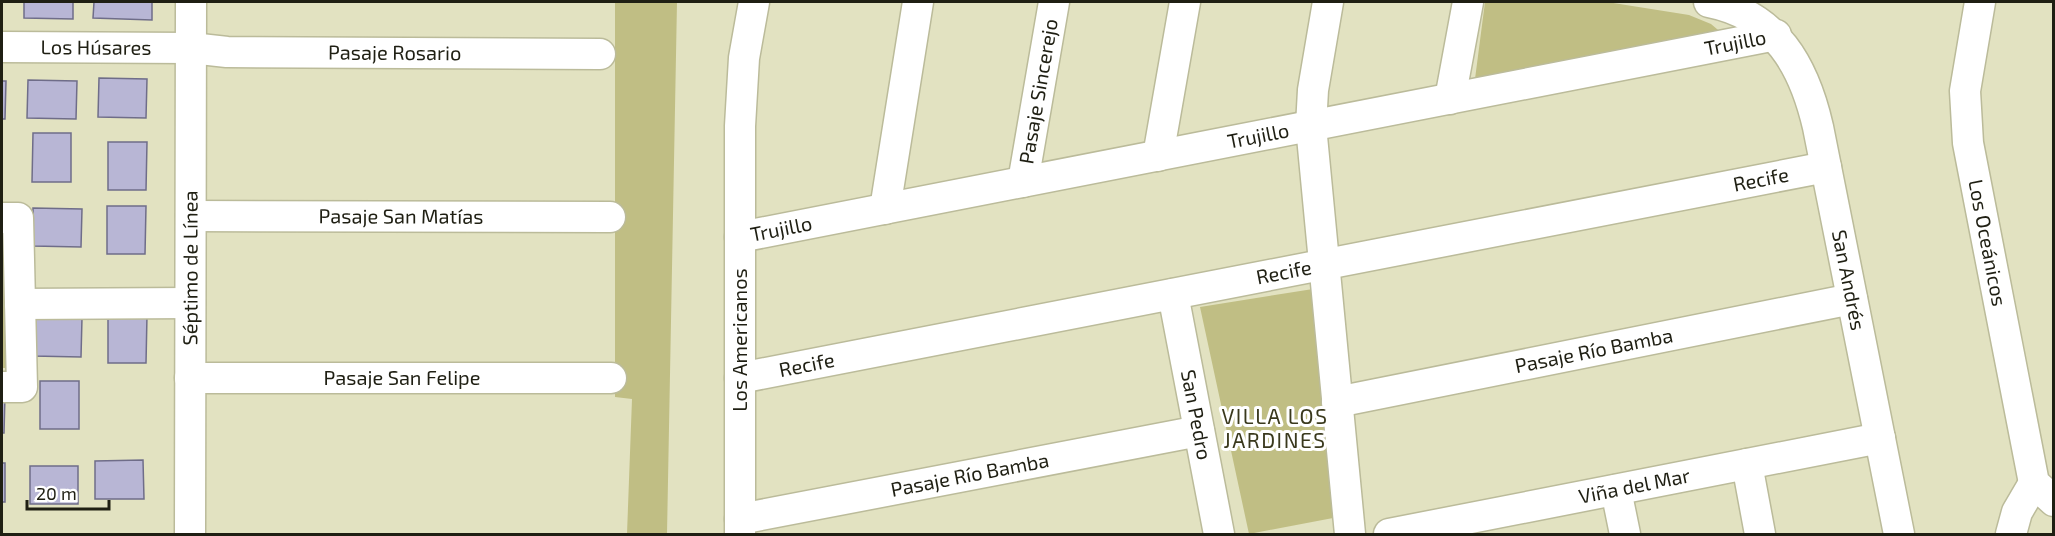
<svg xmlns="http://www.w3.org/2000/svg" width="2055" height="536" font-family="'Exo 2',sans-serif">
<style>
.green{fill:#c0be84}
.building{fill:#b8b6d5;stroke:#6f6d89;stroke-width:1.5}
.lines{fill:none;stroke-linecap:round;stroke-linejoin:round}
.minor-casing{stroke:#bbbb9a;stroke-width:33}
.minor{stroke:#fff;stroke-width:30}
.labels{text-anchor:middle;stroke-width:6;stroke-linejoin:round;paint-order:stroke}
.street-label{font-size:20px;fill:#1f1f13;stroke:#fff}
.neighbourhood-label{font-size:21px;letter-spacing:1.5px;fill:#3a391d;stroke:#fff}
</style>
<rect width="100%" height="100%" fill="#e2e2c1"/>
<path class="green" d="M 615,2 L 677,2 L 667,534 L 627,534 L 632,399 L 615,397 Z
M 1485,2 L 1607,2 L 1689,15 L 1711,24 L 1724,35 L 1475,79 Z
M 2,230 L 3,230 L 6,368 L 2,368 Z
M 1313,289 L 1333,518 L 1249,534 L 1200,307 Z"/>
<path class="building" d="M 24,2 L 73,2 L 73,19 L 24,18 Z
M 94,2 L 152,2 L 152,20 L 93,18 Z
M 99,78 L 147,79 L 146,118 L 98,117 Z
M 28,80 L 77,81 L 76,119 L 27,118 Z
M 2,81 L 6,81 L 5,119 L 2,119 Z
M 33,133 L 71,133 L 71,182 L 32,182 Z
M 108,142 L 147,142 L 146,190 L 108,190 Z
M 107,206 L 146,206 L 145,254 L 107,254 Z
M 33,208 L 82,209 L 81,247 L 33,246 Z
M 108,315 L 147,315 L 146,363 L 108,363 Z
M 33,318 L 82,318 L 81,357 L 33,356 Z
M 40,381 L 79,381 L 79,429 L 40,429 Z
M 2,394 L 5,395 L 4,433 L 2,433 Z
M 143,460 L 144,499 L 95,499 L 95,461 Z
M 2,463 L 5,463 L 5,502 L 2,502 Z
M 30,466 L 78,466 L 78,504 L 30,504 Z"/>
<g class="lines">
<defs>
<g id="minor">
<path d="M 1328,2 L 1313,90 L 1311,126 L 1350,534"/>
<path id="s1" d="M 1709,2 C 1776,15 1804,66 1818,127 L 1899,534"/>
<path id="s2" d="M 1980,2 L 1965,91 L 1968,143 L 2034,483 L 2054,501"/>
<path id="s3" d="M 2,47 L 191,48 L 227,52 L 600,54"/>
<path d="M 1450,99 L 1468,2"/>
<path d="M 1158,156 L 1185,2"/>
<path id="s4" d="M 1023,182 L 1054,2"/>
<path d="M 885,209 L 918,2"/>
<path id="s5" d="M 191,216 L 610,217"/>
<path d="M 2,218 L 18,218 L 22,387 L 2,387"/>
<path id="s6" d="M 740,237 L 1776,35"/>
<path id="s7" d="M 1173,294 L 1219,534"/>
<path d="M 20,304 L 190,303"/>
<path id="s8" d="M 190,378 L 611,378"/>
<path id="s9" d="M 740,378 L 1826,167"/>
<path id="s10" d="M 1337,402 L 1852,299"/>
<path d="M 1747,464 L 1760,534"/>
<path d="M 1616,490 L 1625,534"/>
<path id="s11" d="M 740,519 L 1199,431"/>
<path id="s12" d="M 190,534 L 191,2"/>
<path d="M 740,534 L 740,126 L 744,58 L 754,2"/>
<path id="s13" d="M 1389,534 L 1880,438"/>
<path d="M 2011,534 L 2017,512 L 2034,483"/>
</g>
</defs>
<use href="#minor" class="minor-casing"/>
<use href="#minor" class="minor"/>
</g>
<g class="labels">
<g class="street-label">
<text dy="7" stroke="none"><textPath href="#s6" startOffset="1014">Trujillo</textPath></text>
<text dy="7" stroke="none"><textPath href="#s3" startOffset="94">Los Húsares</textPath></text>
<text dy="7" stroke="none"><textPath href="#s3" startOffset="393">Pasaje Rosario</textPath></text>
<text dy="7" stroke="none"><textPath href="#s4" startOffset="92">Pasaje Sincerejo</textPath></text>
<text dy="7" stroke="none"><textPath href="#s6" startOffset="528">Trujillo</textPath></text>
<text dy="7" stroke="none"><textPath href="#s9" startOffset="1040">Recife</textPath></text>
<text dy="7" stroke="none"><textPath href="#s5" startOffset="210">Pasaje San Matías</textPath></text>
<text dy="7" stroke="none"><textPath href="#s6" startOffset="42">Trujillo</textPath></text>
<text dy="7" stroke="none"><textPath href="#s2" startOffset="244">Los Oceánicos</textPath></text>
<text dy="7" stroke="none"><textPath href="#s12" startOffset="266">Séptimo de Línea</textPath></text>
<text dy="7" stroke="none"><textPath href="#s9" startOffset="554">Recife</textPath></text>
<text dy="7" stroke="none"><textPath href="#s1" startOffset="333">San Andrés</textPath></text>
<text transform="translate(740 340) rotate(-90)" y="7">Los Americanos</text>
<text dy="7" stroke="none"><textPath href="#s10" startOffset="262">Pasaje Río Bamba</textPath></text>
<text dy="7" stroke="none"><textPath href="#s9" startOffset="68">Recife</textPath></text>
<text dy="7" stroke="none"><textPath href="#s8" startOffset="212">Pasaje San Felipe</textPath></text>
<text dy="7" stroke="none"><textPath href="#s7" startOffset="123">San Pedro</textPath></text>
<text dy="7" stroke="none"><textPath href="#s11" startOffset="234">Pasaje Río Bamba</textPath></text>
<text dy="7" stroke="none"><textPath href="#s13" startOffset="250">Viña del Mar</textPath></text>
</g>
<g class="neighbourhood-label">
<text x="1275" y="424">VILLA LOS<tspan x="1275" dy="24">JARDINES</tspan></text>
</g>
</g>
<rect width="2055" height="536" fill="none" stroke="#1f1f13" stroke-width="6"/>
<path d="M27 500v9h82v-9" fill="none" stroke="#1f1f13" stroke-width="3"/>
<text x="36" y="500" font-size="18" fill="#1f1f13" stroke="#ffffff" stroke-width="4.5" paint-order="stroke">20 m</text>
</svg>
